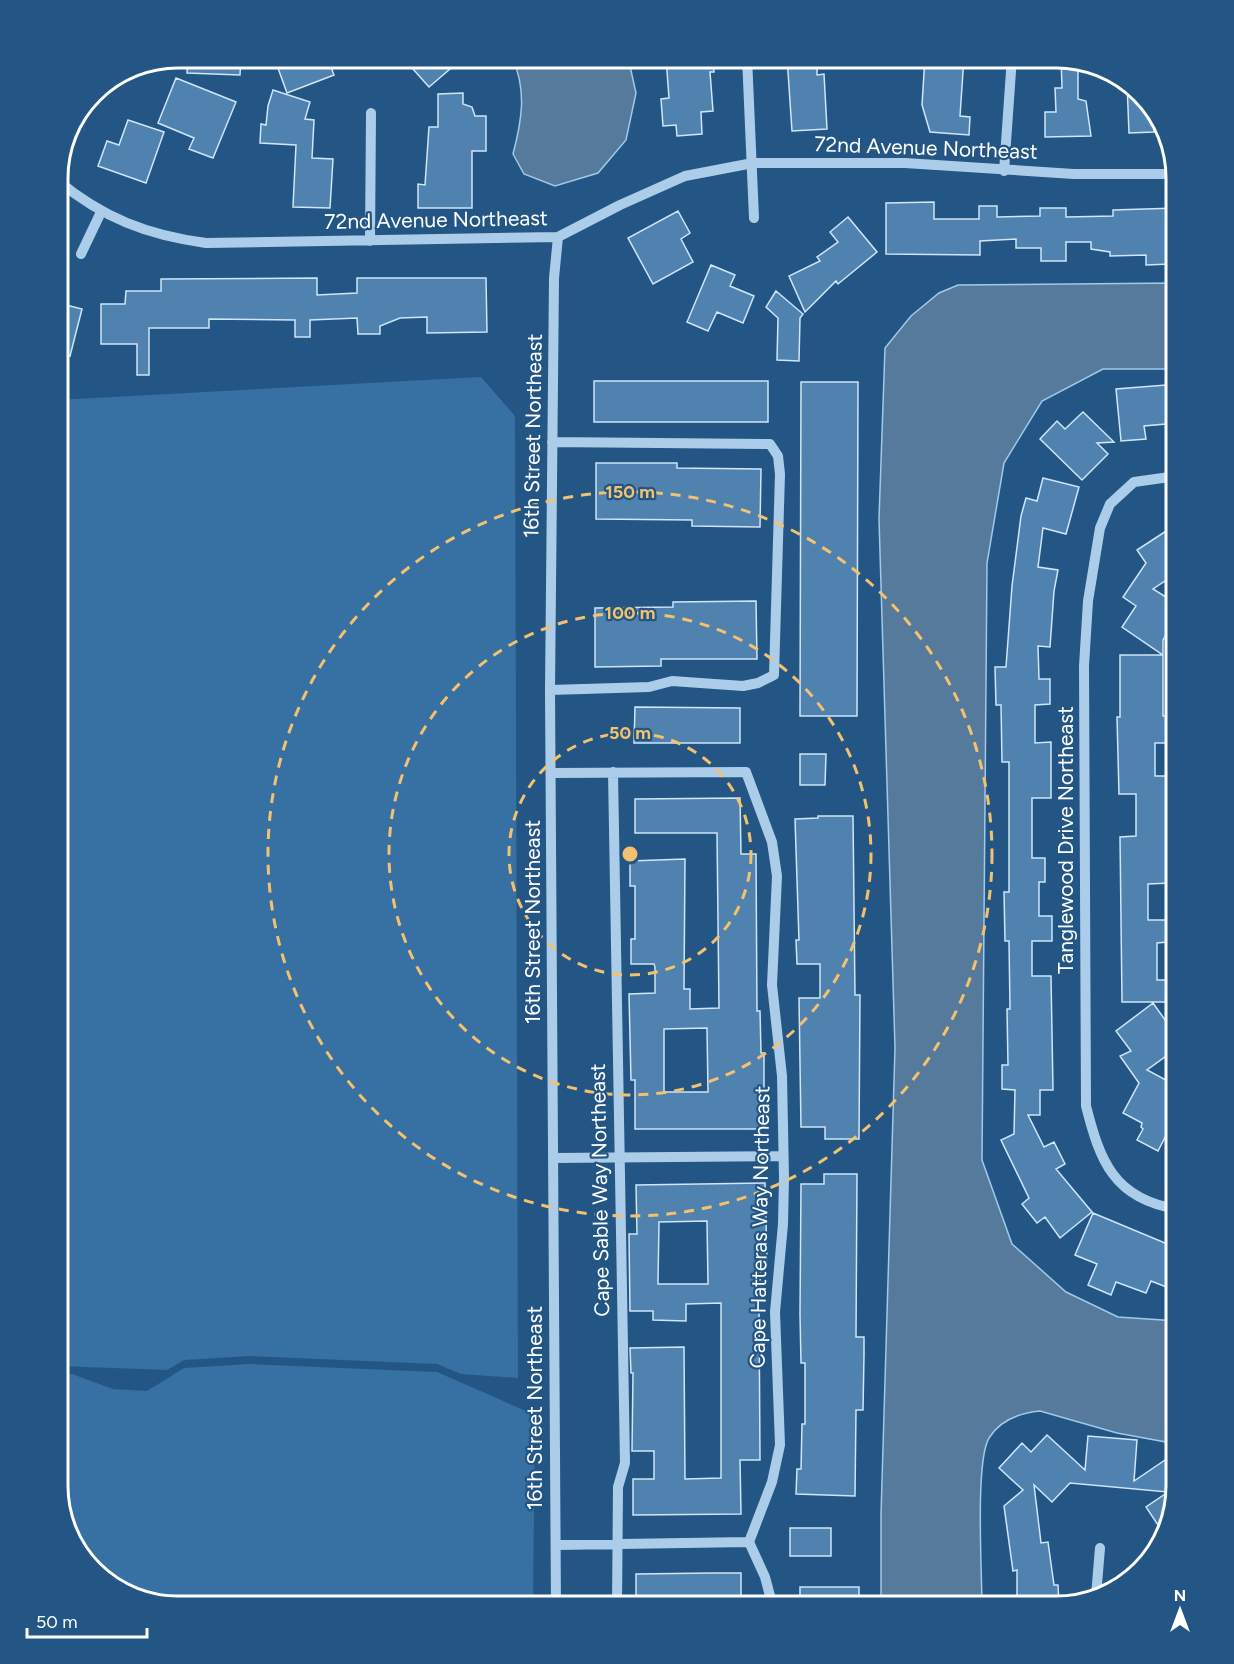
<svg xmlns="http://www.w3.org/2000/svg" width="1234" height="1664" font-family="Figtree,sans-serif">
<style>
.green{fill:#3770a2}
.water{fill:#567a9b;stroke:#a0c9ea;stroke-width:1.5}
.building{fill:#4f82af;stroke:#d0e5f7;stroke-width:1.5;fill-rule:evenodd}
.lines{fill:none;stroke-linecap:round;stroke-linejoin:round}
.minor{stroke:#accde9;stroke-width:10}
.ring{fill:none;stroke:#f4c16e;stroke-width:3;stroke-dasharray:10 8}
.labels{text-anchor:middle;stroke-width:4.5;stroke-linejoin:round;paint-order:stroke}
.street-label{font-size:21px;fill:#fff;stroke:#235685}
.rim{fill:none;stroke:#fff;stroke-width:3}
.centre{fill:#f4c16e;stroke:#235685;stroke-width:3}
.ring-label{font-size:18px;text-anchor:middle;font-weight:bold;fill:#f4c16e;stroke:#235685;stroke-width:4.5;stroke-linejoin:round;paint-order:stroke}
</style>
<rect width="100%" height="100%" fill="#235685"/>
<path class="green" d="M 481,377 L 515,416 L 518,1378 L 461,1374 L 437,1364 L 250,1356 L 184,1360 L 167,1370 L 57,1366 L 57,400 Z
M 249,1364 L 437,1372 L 535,1415 L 533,1607 L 170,1607 L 117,1591 L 73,1547 L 57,1487 L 57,1374 L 72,1374 L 113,1389 L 147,1391 L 184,1368 Z"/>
<path class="water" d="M 512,57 L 628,57 L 636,93 L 626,140 L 598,173 L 555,186 L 524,174 L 513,154 C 522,120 527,90 512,57 Z
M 1177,283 L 1177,369 L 1103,369 L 1042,401 L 1004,463 L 987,563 L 982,1160 L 1012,1244 L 1066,1292 L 1118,1317 L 1177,1321 L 1177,1444 L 1117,1433 L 1040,1411 C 1020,1413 1000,1420 989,1438 C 975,1462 982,1573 982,1607 L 881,1607 L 881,1514 L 895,1048 L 879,519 L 885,348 L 911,316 L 939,293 L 958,285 Z"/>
<path class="building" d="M 188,57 L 241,57 L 240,75 L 187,73 Z
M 274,57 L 327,57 L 334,75 L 287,93 Z
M 425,57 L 464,57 L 429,87 L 413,69 Z
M 666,57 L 713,57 L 714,72 L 710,72 L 713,111 L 701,112 L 702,134 L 677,136 L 676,125 L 663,126 L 661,99 L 669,98 Z
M 787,57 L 817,57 L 817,75 L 824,74 L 827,129 L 792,131 Z
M 925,57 L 964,57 L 960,116 L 970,117 L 969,135 L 930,132 L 922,105 Z
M 1061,57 L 1078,62 L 1078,99 L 1086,101 L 1091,136 L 1045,137 L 1045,112 L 1056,112 L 1055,88 L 1062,88 Z
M 176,78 L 236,102 L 213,158 L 189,149 L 194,138 L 158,123 Z
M 1127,83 L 1161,117 L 1162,120 L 1154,120 L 1154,132 L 1129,133 Z
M 273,90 L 310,102 L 305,119 L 314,120 L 312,158 L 333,159 L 330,208 L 293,207 L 296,145 L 260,143 L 261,124 L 266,125 L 268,106 Z
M 463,93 L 463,104 L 472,107 L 475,116 L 486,116 L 486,151 L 472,151 L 472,208 L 418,208 L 418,184 L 425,185 L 429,127 L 438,127 L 438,94 Z
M 128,120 L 164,132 L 146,183 L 98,166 L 107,141 L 119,145 Z
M 934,202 L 934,219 L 979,219 L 979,206 L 997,206 L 997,217 L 1040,216 L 1040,208 L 1066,208 L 1066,217 L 1113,216 L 1113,210 L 1177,208 L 1177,253 L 1170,255 L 1170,264 L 1146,265 L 1146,255 L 1110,256 L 1110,252 L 1091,249 L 1091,242 L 1066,242 L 1066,261 L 1041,261 L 1041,248 L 1016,248 L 1016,239 L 980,241 L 980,255 L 886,254 L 886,203 Z
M 678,211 L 690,233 L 681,239 L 693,262 L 653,284 L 628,238 Z
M 848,217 L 877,252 L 838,284 L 836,281 L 805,312 L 789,276 L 820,261 L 817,257 L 838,242 L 830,232 Z
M 711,265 L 735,275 L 730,286 L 754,296 L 743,323 L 717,312 L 708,331 L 687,322 Z
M 317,278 L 317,295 L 357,293 L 357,278 L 486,278 L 487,332 L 427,333 L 427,317 L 400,318 L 380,326 L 380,334 L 358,334 L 357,318 L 310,320 L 310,337 L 295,337 L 295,320 L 209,319 L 209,328 L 149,328 L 149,375 L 137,375 L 137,344 L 101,344 L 101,304 L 125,304 L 126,291 L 161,291 L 161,279 Z
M 776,291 L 803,314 L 800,318 L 799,361 L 777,360 L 778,318 L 766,307 Z
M 62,304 L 82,309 L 70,356 L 57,353 L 57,311 L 60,312 Z
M 594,381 L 768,381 L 768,422 L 594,422 Z
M 801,382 L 858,382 L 857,716 L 800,716 Z
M 1166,385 L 1166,388 L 1177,388 L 1177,423 L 1144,426 L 1146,439 L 1121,441 L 1116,389 Z
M 1083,412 L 1114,442 L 1097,443 L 1108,454 L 1082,480 L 1040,439 L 1057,421 L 1065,429 Z
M 596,463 L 677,463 L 677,468 L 761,469 L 760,527 L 692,526 L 692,520 L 596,519 Z
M 1043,478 L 1079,487 L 1066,534 L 1043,528 L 1038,567 L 1058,570 L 1054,591 L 1050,647 L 1038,646 L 1039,679 L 1050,679 L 1050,704 L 1035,705 L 1035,743 L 1051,742 L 1051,798 L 1032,798 L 1032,858 L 1045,858 L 1045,882 L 1039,882 L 1039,916 L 1052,916 L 1052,941 L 1032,941 L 1032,976 L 1051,976 L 1053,1090 L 1040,1090 L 1040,1115 L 1028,1115 L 1044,1147 L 1054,1142 L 1065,1164 L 1056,1169 L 1092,1212 L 1060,1238 L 1045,1217 L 1037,1223 L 1022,1204 L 1029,1198 L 1001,1140 L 1014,1134 L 1015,1090 L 1002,1089 L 1002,1065 L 1008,1065 L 1007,1009 L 1010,1009 L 1009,941 L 1005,941 L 1004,892 L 1009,892 L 1009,762 L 1002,762 L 1001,705 L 996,705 L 995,667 L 1006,667 L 1012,586 L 1021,516 L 1026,498 L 1037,501 Z
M 1177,524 L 1177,573 L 1153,589 L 1177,604 L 1177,618 L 1163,640 L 1163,655 L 1122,627 L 1136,606 L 1123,597 L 1146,563 L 1137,550 Z
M 756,601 L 757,659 L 661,659 L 661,666 L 595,667 L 595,608 L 673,607 L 673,602 Z
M 1120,655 L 1163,655 L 1163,716 L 1176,716 L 1176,743 L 1155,743 L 1155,776 L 1172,776 L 1172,822 L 1168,822 L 1170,883 L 1148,884 L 1148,920 L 1166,920 L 1167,942 L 1157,943 L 1157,980 L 1169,980 L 1169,1002 L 1122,1002 L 1120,837 L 1136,836 L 1136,794 L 1119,794 L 1117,717 L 1120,717 Z
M 635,707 L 740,708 L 740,743 L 634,743 Z
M 800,754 L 826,754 L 825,785 L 800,785 Z
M 740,798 L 741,854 L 756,854 L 757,1011 L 760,1011 L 761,1053 L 764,1053 L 764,1129 L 635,1129 L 635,1080 L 631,1080 L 629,994 L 655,993 L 655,967 L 654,964 L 631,964 L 631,939 L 635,939 L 635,886 L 630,886 L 630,861 L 685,859 L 684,989 L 690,989 L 690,1009 L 719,1008 L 717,833 L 635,833 L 635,799 ZM 707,1028 L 708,1092 L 664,1092 L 664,1029 Z
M 818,816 L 853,816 L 855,995 L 860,995 L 859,1139 L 825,1139 L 825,1127 L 801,1127 L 799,998 L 820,998 L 820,964 L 797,964 L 796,940 L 799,940 L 795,819 L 818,818 Z
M 1153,1003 L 1175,1034 L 1166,1041 L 1173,1051 L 1147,1070 L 1177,1086 L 1177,1114 L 1158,1151 L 1137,1140 L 1143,1129 L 1141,1127 L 1142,1123 L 1123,1113 L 1139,1083 L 1120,1056 L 1131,1051 L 1116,1031 Z
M 824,1174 L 857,1174 L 856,1337 L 864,1337 L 864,1355 L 863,1410 L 856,1410 L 855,1496 L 796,1494 L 797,1469 L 801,1469 L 802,1424 L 805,1424 L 805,1363 L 801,1363 L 800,1314 L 801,1184 L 824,1184 Z
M 765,1183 L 767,1260 L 761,1260 L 759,1300 L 760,1460 L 740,1460 L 741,1514 L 633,1515 L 633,1479 L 654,1479 L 654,1451 L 632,1451 L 633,1373 L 631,1373 L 630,1348 L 684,1347 L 685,1479 L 721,1478 L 721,1303 L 686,1304 L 686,1321 L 653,1320 L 653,1311 L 630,1311 L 629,1234 L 637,1234 L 636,1185 ZM 707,1221 L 708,1284 L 658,1284 L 659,1222 Z
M 1093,1213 L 1177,1248 L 1177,1283 L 1174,1290 L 1151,1281 L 1146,1293 L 1116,1282 L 1111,1295 L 1088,1285 L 1097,1264 L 1075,1255 Z
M 1047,1435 L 1085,1470 L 1088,1436 L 1137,1440 L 1134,1481 L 1171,1456 L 1177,1465 L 1177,1487 L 1167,1524 L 1160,1528 L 1146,1507 L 1168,1492 L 1070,1483 L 1052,1502 L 1034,1485 L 1041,1543 L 1048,1542 L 1054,1585 L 1058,1585 L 1059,1607 L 1017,1607 L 1017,1570 L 1013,1571 L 1004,1506 L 1023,1490 L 999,1468 L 1022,1443 L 1031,1452 Z
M 790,1528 L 831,1528 L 831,1556 L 790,1556 Z
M 713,1573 L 741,1573 L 741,1607 L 636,1607 L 636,1574 Z
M 800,1587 L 859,1587 L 859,1607 L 800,1607 Z"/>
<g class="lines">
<path class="minor" d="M 747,57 L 754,218
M 72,121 L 106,82
M 1004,171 L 1012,57
M 57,180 C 103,218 147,235 206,243 L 558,237 L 620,205 L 685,176 L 753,163 L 905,163 L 1074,174 L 1176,174
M 370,241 L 371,113
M 81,254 L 101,212
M 550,690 L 649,687 L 672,681 L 743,686 L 758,683 L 774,675 L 780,474 L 778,456 L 770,444 L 552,442
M 613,772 L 625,1463 L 618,1487 L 617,1607
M 552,773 L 746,772 L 772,842 L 777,876 L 772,985 L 782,1076 L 784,1178 L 783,1224 L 775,1312 L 780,1445 L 772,1482 L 749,1542 L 765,1577 L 773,1607
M 554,1158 L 782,1156
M 1177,1209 C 1114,1199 1100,1161 1086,1106 L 1084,666 L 1088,601 L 1100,528 L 1110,504 L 1134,482 L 1177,476
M 556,1545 L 749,1542
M 1096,1596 L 1100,1548
M 556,1607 L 550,690 L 554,278 L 558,237"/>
</g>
<g class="ring">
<circle cx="630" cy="854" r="121"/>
<circle cx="630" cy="854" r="241"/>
<circle cx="630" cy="854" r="362"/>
</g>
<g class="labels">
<g class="street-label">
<text transform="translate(926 148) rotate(2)" y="7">72nd Avenue Northeast</text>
<text transform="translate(436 220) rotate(-1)" y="7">72nd Avenue Northeast</text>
<text transform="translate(533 436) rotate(-89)" y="7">16th Street Northeast</text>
<text transform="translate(1066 840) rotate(-90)" y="7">Tanglewood Drive Northeast</text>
<text transform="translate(533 922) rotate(-90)" y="7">16th Street Northeast</text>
<text transform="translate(600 1190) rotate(-91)" y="7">Cape Sable Way Northeast</text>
<text transform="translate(760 1227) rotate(-89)" y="7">Cape Hatteras Way Northeast</text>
<text transform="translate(535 1408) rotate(-90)" y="7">16th Street Northeast</text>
</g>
</g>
<path d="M0 0H1234V1664H0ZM178 68H1056A110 110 0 0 1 1166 178V1486A110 110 0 0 1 1056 1596H178A110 110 0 0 1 68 1486V178A110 110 0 0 1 178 68Z" fill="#235685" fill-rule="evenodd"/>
<path class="rim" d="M178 68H1056A110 110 0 0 1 1166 178V1486A110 110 0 0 1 1056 1596H178A110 110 0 0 1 68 1486V178A110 110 0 0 1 178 68Z"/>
<circle cx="630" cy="854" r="9" class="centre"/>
<g class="ring-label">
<text x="630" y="498">150 m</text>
<text x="630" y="619">100 m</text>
<text x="630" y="739">50 m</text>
</g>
<g transform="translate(1180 1610)" stroke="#235685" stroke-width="4.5" paint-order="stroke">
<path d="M0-4.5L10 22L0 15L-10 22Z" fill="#ffffff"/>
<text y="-9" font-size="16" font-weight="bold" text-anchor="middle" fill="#ffffff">N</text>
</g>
<path d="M27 1628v9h120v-9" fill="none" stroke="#ffffff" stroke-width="3"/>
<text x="36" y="1628" font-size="18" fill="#ffffff" stroke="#235685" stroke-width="4.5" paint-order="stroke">50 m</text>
</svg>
